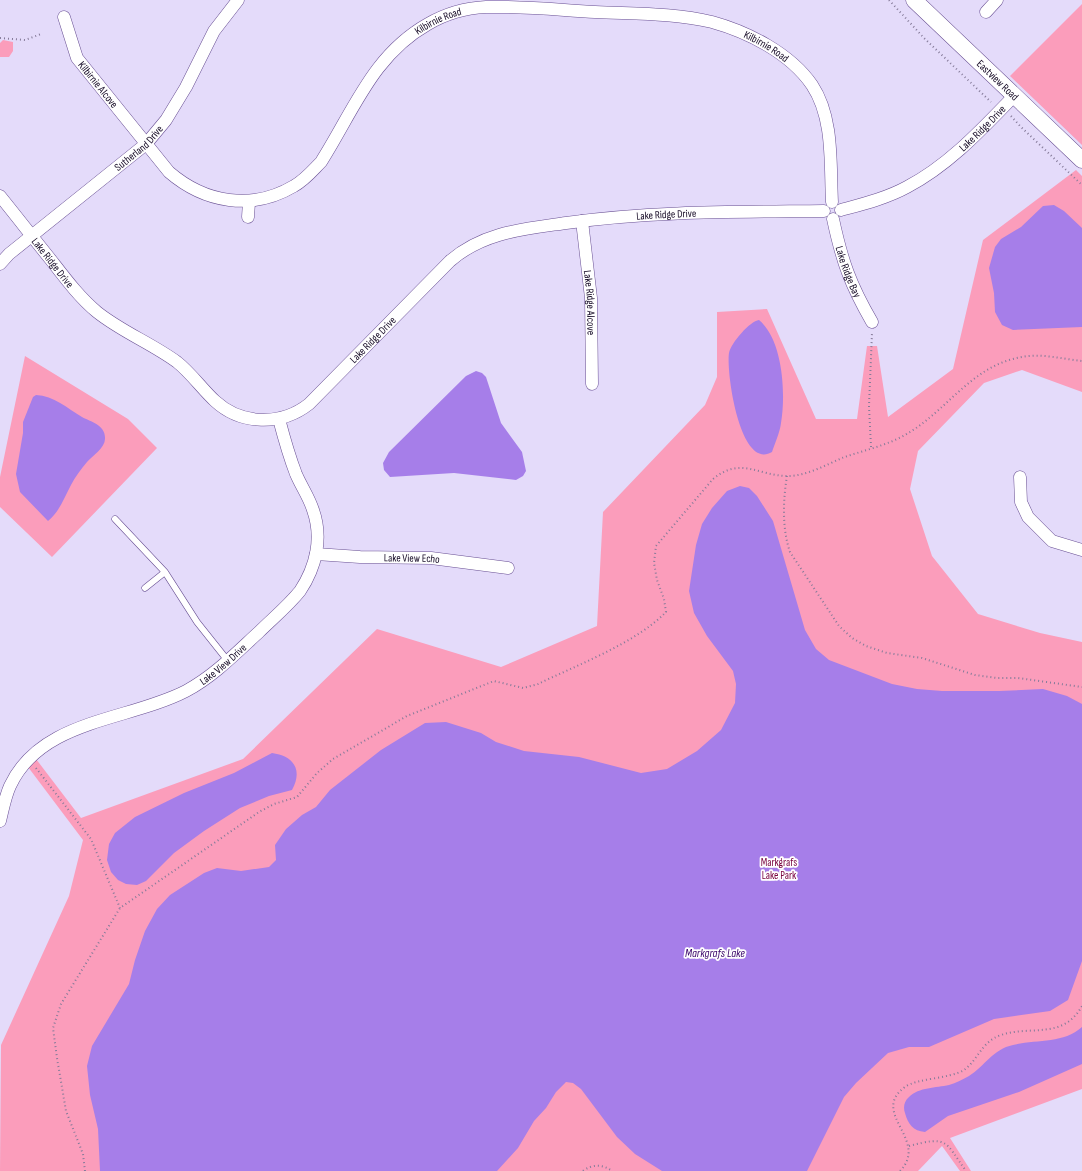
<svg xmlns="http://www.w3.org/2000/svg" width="1082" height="1171" font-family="'Sofia Sans Condensed',sans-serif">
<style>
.green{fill:#fb9dbb}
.water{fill:#a67ee9}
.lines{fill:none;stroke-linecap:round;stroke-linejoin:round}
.service-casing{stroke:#684f93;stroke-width:7}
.minor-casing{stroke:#684f93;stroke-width:13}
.tertiary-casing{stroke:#684f93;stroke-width:17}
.path{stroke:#857b99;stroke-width:2;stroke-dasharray:1 3;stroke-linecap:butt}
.service{stroke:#fff;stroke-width:6}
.minor{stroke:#fff;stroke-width:12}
.tertiary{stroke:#fff;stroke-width:16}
.labels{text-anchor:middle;stroke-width:3.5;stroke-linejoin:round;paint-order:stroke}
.street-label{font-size:11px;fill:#150a25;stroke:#fff}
.park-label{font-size:11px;fill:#78023e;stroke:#fff}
.water-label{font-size:12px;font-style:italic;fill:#3a066a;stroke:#fff}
</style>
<rect width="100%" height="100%" fill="#e4dbfa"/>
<path class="green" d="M 1082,4 L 1082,145 L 1010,76 Z
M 3,40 L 13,42 L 13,51 L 9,57 L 0,57 L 0,43 Z
M 1076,170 L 1082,176 L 1082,392 L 1022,370 L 984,383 L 918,451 L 910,489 L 932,556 L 978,614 L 1040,633 L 1082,642 L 1082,1089 L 950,1138 L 971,1171 L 960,1171 L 942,1146 L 918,1171 L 0,1171 L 1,1045 L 69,896 L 83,840 L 25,763 L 33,755 L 81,818 L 243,759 L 377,629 L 501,667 L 597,626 L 603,512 L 705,405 L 717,377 L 717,312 L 767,309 L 816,419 L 857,419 L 867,346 L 877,346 L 888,417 L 953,369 L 983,240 Z
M 25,356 L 128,419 L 157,448 L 52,557 L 0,507 L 0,477 Z"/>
<path class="water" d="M 1054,205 L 1064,211 L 1082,228 L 1082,327 L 1013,330 L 1002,325 L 995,312 L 994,293 L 989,268 L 995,247 L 1001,239 L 1021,227 L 1043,206 Z
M 759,320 C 783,340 786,394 781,423 C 780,432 775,443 772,452 C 740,471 726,372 729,353 C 731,343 750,321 759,320 Z
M 476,371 L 482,373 L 486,377 L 501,423 L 522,452 L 526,471 L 523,476 L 516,480 L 454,473 L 390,477 L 384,470 L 383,463 L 389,452 L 466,376 Z
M 36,395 C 54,396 67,408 82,417 C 91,422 106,425 105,439 C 105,448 92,456 87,462 C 81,469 75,477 71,485 C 64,498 60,511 48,521 L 20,492 L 16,474 L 23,433 L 23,422 L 33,397 Z
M 740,486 L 749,488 L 757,496 L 773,521 L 805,630 L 816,649 L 829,660 L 892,684 L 917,689 L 942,691 L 999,691 L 1043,689 L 1067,696 L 1082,704 L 1082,961 L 1068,1000 L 1050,1011 L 994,1019 L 929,1047 L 909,1047 L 888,1053 L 856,1083 L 844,1097 L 807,1171 L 662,1171 L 635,1154 L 617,1137 L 581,1089 L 573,1083 L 566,1082 L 556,1092 L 546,1108 L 534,1121 L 518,1148 L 497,1171 L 100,1171 L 98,1129 L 90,1095 L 87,1066 L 92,1046 L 129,984 L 135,960 L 145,931 L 157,909 L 170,895 L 204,873 L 217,868 L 241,871 L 269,867 L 276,860 L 275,845 L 286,829 L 302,815 L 316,807 L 330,790 L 381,750 L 425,723 L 446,722 L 481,733 L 496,742 L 524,751 L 579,757 L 641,773 L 667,769 L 697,751 L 721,730 L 735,703 L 736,684 L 733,671 L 707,636 L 694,613 L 689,591 L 696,545 L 702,524 L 712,508 L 727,491 Z
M 272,753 C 294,756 303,770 292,790 L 269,796 L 240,808 L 204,831 L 174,853 L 146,881 L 137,885 L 126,884 L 118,880 L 111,872 L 107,860 L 109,844 L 115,833 L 135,817 L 184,793 L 234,773 Z
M 1082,1027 L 1082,1064 L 1019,1092 L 948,1116 L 925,1132 C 913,1131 908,1124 905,1113 C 903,1108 904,1101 909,1097 C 919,1087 936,1088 949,1085 C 956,1083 963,1079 969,1076 C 985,1066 993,1049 1013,1045 C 1037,1039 1063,1044 1082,1027 Z"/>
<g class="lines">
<defs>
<path id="service" d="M 115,519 L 165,572 L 197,622 L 228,661
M 145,588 L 165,572"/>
<g id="minor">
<path d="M 986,12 L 997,0"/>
<path id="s1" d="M 64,17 L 77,58 L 169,172 C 205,203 252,211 294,186 C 305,180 313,170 321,162 C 354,110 373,55 428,24 C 445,14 467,8 486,7 C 522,6 559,10 595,12 C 634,14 674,13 712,22 C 748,32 790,53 812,85 C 834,118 830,164 832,202"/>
<path id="s2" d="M 0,196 C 17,217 34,239 51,260 C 65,278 79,297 97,312 C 122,332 151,343 177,362 C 191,373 202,389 215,401 C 241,425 281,426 309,404 L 450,261 C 483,232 524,229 566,223 C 652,211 737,212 824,211"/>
<path id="s3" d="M 841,210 C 863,204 887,198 907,187 C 949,165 982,129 1014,96"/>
<path d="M 248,217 L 249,202"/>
<path id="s4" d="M 833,219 C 842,261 850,284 872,322"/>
<path id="s5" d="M 582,221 L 591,298 L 592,384"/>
<path id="s6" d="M 0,264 L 9,254 L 146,144 L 166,120 L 186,87 L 214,31 L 238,0"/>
<path d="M 1020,477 L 1021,502 L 1028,517 L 1052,541 L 1082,550"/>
<path id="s7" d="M 316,554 L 360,557 L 431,558 L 508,568"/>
<path id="s8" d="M 0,821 C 3,809 5,797 10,786 C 41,719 128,721 186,691 C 214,676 236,653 259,632 C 272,619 288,606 300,591 C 316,567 323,538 313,510 C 309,497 301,486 296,474 C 289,456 284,438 279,419"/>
</g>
<g id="tertiary">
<path id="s9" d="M 914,0 L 1082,160"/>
</g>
</defs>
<use href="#service" class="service-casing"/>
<use href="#minor" class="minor-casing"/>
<use href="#tertiary" class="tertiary-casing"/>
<path class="path" d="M 889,0 L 924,38 L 991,102
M 0,38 L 25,40 L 41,34
M 1011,116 L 1020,126 L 1082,185
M 871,447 L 869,406 L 872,333
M 787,476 C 783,500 782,529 790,552 L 839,626 L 852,638 L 866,646 L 887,653 L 922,658 L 975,675 L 997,678 L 1018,678 L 1082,687
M 36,768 L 91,839 L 120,908
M 909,1146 C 948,1136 944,1140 966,1171
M 85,1171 L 83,1154 L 66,1111 L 57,1058 L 53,1028 L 61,1004 L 120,908 L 259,812 L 274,804 L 297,797 L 317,773 L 333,759 L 407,716 L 494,681 L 523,688 L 538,684 C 577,665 636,643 666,612 L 664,599 L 657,580 L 654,563 L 656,546 L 713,479 C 741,456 758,476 788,476 C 806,476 826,465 842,458 C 864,450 890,445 910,432 C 949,408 973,365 1022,357 C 1040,353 1063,359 1082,361
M 583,1171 C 592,1164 603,1164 612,1171
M 900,1171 C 930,1140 869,1113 905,1087 C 917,1078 949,1079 964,1070 C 978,1060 982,1041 1001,1035 C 1031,1025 1063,1040 1082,1006"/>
<use href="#service" class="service"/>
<use href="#minor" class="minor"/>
<use href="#tertiary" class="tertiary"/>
</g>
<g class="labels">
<g class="street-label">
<text dy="4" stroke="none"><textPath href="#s1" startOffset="548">Kilbirnie Road</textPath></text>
<text dy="4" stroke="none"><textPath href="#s1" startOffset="885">Kilbirnie Road</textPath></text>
<text dy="4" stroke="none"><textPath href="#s9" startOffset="116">Eastview Road</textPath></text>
<text dy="4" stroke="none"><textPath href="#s1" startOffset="77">Kilbirnie Alcove</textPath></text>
<text dy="4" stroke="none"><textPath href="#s3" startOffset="166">Lake Ridge Drive</textPath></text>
<text dy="4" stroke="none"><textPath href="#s6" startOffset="181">Sutherland Drive</textPath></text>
<text dy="4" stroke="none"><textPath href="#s2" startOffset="828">Lake Ridge Drive</textPath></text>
<text dy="4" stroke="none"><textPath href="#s2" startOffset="85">Lake Ridge Drive</textPath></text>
<text dy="4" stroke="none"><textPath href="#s4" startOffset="55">Lake Ridge Bay</textPath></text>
<text dy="4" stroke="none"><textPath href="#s5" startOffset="82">Lake Ridge Alcove</textPath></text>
<text dy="4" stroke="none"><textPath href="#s2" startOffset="493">Lake Ridge Drive</textPath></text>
<text dy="4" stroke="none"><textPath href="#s7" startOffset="96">Lake View Echo</textPath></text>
<text dy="4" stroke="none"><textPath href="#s8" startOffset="288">Lake View Drive</textPath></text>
</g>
<g class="park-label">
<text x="779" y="866">Markgrafs<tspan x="779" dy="13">Lake Park</tspan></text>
</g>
<g class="water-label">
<text x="715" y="957">Markgrafs Lake</text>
</g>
</g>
</svg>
